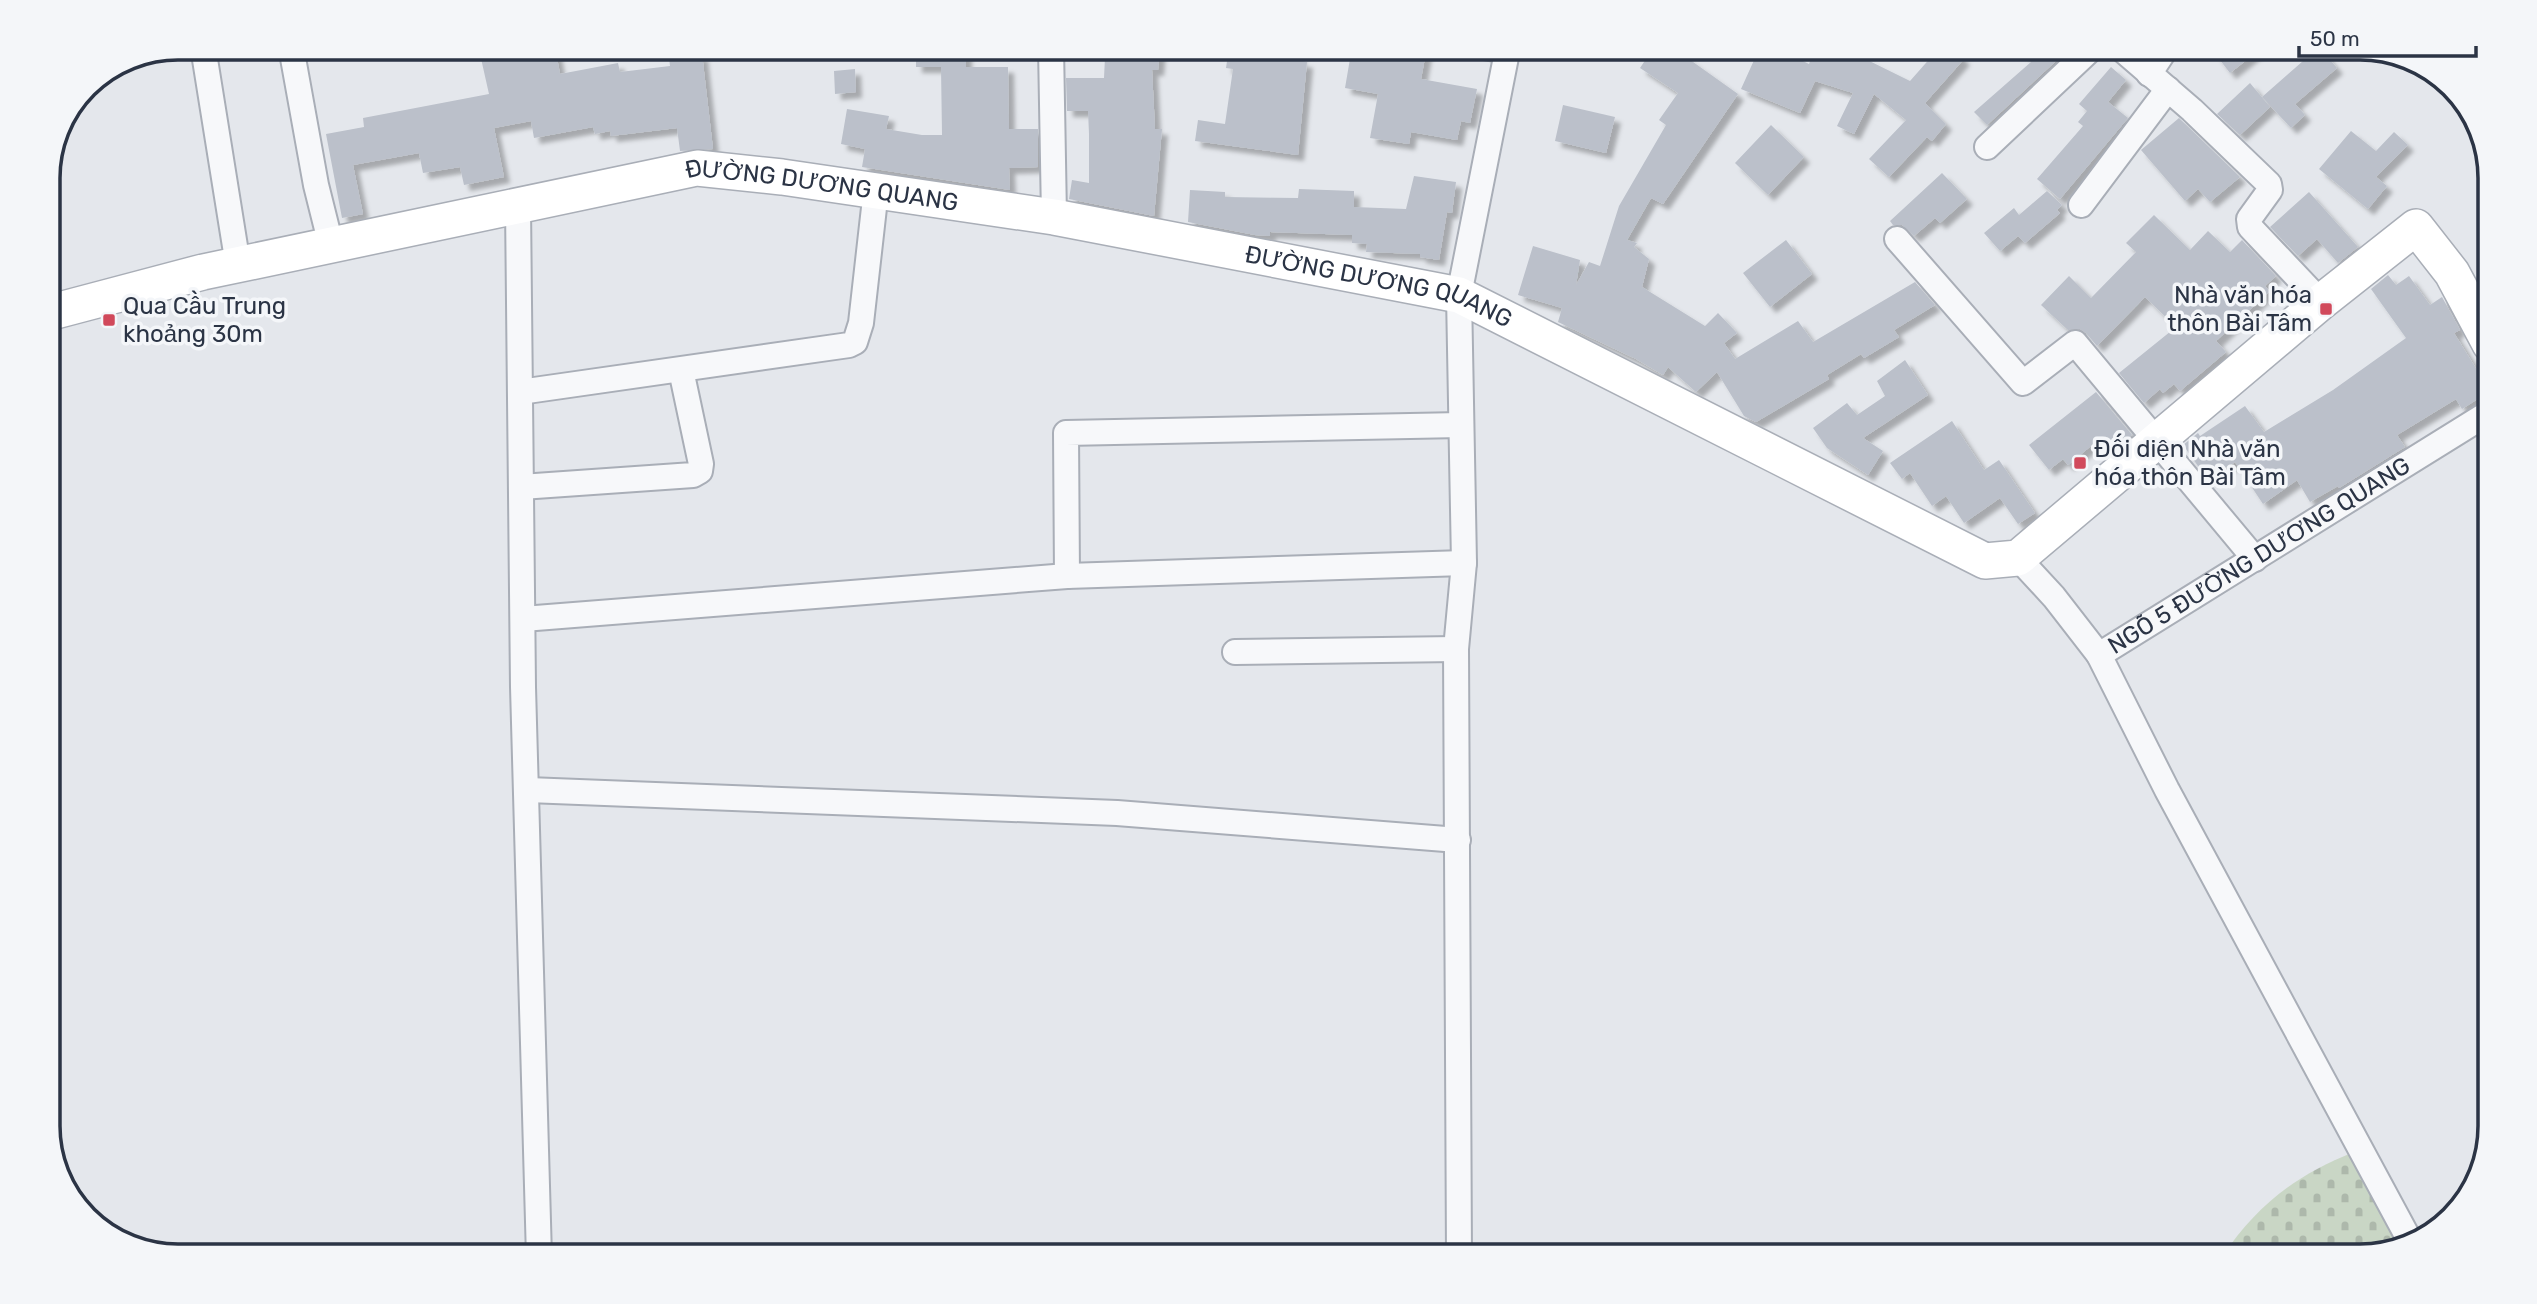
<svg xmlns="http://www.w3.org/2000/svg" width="2537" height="1304" font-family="Rubik,sans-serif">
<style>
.cemetery{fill:url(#cemetery-stones)}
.building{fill:#bbc0ca;filter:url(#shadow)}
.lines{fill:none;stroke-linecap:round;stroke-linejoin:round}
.street-casing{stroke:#a9aeb7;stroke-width:28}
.secondary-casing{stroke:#a9aeb7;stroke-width:38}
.street{stroke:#f7f8fa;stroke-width:24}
.secondary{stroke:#fff;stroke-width:35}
.poi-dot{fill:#d1495b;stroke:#f4f6f9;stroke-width:2.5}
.labels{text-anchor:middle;stroke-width:7;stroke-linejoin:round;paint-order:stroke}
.street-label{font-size:24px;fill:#2b3445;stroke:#f4f6f9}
.poi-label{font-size:24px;fill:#2b3445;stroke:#f4f6f9;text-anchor:start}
.rim{fill:none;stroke:#2b3445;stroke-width:3.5}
</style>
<defs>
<pattern id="cemetery-stones" width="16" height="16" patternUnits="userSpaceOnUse" patternTransform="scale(1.75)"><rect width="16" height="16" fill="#c9d6c5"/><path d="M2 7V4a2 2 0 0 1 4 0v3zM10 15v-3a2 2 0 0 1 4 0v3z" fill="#adb8ab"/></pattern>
<filter id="shadow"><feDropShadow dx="6" dy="6" stdDeviation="2" flood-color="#0004"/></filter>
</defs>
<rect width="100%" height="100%" fill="#e4e7ec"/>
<path class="cemetery" d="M 2354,1152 L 2403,1243 L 2359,1257 L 2222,1257 C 2257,1205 2296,1175 2354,1152 Z"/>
<path class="building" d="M 509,47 L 555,47 L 560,74 L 618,63 L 620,72 L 670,66 L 669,58 L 702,54 L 713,149 L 680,151 L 677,128 L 611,136 L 610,131 L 595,134 L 593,127 L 534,138 L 531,121 L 494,128 L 504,177 L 464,185 L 460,167 L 423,173 L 419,153 L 353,165 L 363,214 L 342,218 L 326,134 L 364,127 L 363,118 L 489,94 L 480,54 Z
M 916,47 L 966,47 L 966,67 L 1008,67 L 1009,129 L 1038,129 L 1038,167 L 1009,168 L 1010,190 L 862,167 L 865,149 L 841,144 L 847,109 L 889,116 L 886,129 L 922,135 L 942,135 L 941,67 L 916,67 Z
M 1138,47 L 1160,47 L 1158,70 L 1152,70 L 1155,129 L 1162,129 L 1154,216 L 1069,199 L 1072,180 L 1089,183 L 1089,134 L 1088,111 L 1067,111 L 1066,78 L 1104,78 L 1105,57 L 1137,59 Z
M 1229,47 L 1301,47 L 1299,61 L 1307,62 L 1298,155 L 1195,141 L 1198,120 L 1225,124 L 1233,69 L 1226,68 Z
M 1352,47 L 1405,53 L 1406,47 L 1427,47 L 1421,79 L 1477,89 L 1470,123 L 1461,121 L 1457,140 L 1411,132 L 1409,144 L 1370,138 L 1378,94 L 1345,88 Z
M 1654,47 L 1672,47 L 1738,94 L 1663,204 L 1651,198 L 1627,240 L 1637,243 L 1634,247 L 1649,259 L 1642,287 L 1705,326 L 1718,313 L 1737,333 L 1724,343 L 1735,359 L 1798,321 L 1813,342 L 1915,282 L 1935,305 L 1894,330 L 1899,337 L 1864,358 L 1861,354 L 1827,375 L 1829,379 L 1756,422 L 1744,416 L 1717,372 L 1696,392 L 1668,367 L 1663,375 L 1636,359 L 1558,322 L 1562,308 L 1518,295 L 1533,246 L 1580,260 L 1576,285 L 1589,262 L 1600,266 L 1619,206 L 1666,125 L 1659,120 L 1678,93 L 1640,68 Z
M 1760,47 L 1774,47 L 1809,64 L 1815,47 L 1841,47 L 1910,81 L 1940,47 L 1951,47 L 1964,59 L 1925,103 L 1946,124 L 1932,141 L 1927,137 L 1889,177 L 1869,159 L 1906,120 L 1874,94 L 1854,134 L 1837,126 L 1853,93 L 1815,81 L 1800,113 L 1741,89 Z
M 2018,47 L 2071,47 L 1987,125 L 1974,112 L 2031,62 Z
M 2210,47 L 2263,47 L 2230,73 Z
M 2319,47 L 2337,68 L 2295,104 L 2305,115 L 2291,128 L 2262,97 Z
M 2111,67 L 2126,80 L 2108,102 L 2128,118 L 2060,199 L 2037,179 L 2083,126 L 2078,122 L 2087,111 L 2079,104 Z
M 855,69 L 856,92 L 835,94 L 834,71 Z
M 2250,83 L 2270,107 L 2240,135 L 2217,114 Z
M 1563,105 L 1615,117 L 1606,153 L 1555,141 Z
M 2179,118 L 2240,177 L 2210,202 L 2198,189 L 2185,201 L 2141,150 Z
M 1771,125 L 1804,157 L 1768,195 L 1735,163 Z
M 2351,131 L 2376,151 L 2394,132 L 2408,145 L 2376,177 L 2387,186 L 2368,209 L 2319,169 Z
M 1942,173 L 1967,199 L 1940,223 L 1935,218 L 1914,236 L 1902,225 L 1893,225 L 1890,221 Z
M 1414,176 L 1456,182 L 1452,213 L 1447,212 L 1439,260 L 1420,257 L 1420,254 L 1366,252 L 1367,244 L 1352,243 L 1352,235 L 1270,232 L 1270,236 L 1255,235 L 1188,222 L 1190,190 L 1225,192 L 1225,197 L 1298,198 L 1299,189 L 1354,191 L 1354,207 L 1406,209 Z
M 2047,191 L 2062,205 L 2057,210 L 2060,213 L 2025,243 L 2018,236 L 2000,251 L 1984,233 L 2014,208 L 2019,215 Z
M 2309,192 L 2358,247 L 2338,263 L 2317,239 L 2298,256 L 2270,227 Z
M 2154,215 L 2190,250 L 2208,231 L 2230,252 L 2242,240 L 2276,276 L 2265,286 L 2270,291 L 2216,341 L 2226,352 L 2180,391 L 2174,384 L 2163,393 L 2160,389 L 2144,403 L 2119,373 L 2176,327 L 2145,297 L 2097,346 L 2086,333 L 2080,329 L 2068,330 L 2041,305 L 2069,276 L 2091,298 L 2136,252 L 2126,243 Z
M 1786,240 L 1812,274 L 1770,307 L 1743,273 Z
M 2388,275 L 2396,285 L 2409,276 L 2430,305 L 2442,297 L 2460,330 L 2454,333 L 2490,391 L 2462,409 L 2456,399 L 2397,435 L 2405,447 L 2339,488 L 2338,486 L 2310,502 L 2297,480 L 2263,504 L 2235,462 L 2208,480 L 2183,445 L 2198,433 L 2200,436 L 2245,406 L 2264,432 L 2333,390 L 2406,338 L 2371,289 Z
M 1905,360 L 1928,395 L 1863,438 L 1883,451 L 1868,475 L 1827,448 L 1813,428 L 1847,403 L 1857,415 L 1885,396 L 1877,381 Z
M 2096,392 L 2132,435 L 2114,450 L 2103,436 L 2068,465 L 2063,459 L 2049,470 L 2029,445 Z
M 1952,421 L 1984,470 L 1999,460 L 2035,513 L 2018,524 L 2000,498 L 1964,523 L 1946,496 L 1932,506 L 1910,473 L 1902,479 L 1890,463 Z"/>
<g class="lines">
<defs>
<g id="street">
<path d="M 203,47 L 238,265"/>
<path d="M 291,47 L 316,185 L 331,245"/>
<path d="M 1051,47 L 1054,217"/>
<path d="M 1484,47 L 1507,51"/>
<path d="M 2119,47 L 2192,110 L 2269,184 L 2270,190 L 2249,219 L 2250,227 L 2321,302"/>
<path d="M 2149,74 L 2167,47"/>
<path d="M 1987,147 L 2093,47"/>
<path d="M 2081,205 L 2168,89"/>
<path d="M 518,206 L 523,687 L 539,1257"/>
<path d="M 1897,239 L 2023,383 L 2075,343 L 2255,559"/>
<path d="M 520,392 L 849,345 L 855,342 L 861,323 L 876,190"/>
<path d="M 521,487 L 693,475 L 700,471 L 701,464 L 681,370"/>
<path id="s1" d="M 2018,558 L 2054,597 L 2099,655 L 2490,412"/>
<path d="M 1067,576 L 1066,433 L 1461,425"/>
<path d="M 523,619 L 1067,576 L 1464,563"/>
<path d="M 1235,652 L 1456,649"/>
<path d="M 2099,655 L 2167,790 L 2410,1241"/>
<path d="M 528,790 L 1117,813 L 1458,840"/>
<path d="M 1459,1257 L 1456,649 L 1464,563 L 1459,295 L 1508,47"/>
</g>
<g id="secondary">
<path id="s2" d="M 48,313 L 203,272 L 697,168 L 782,177 L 1054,217 L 1459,295 L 1985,561 L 2018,558 L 2321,302 L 2416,227 L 2452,273 L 2490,344"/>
</g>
</defs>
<use href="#street" class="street-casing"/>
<use href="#secondary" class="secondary-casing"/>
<use href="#street" class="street"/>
<use href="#secondary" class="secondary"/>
</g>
<g class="poi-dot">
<rect x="2319" y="302" width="14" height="14" rx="3.5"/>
<rect x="102" y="313" width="14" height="14" rx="3.5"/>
<rect x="2073" y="456" width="14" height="14" rx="3.5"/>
</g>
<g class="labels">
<g class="street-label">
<text dy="8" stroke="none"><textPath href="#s2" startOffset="791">ĐƯỜNG DƯƠNG QUANG</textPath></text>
<text dy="8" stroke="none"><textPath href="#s2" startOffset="1358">ĐƯỜNG DƯƠNG QUANG</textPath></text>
<text dy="8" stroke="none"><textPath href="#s1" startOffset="315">NGÕ 5 ĐƯỜNG DƯƠNG QUANG</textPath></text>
</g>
<g class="poi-label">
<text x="2312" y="303" text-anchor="end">Nhà văn hóa<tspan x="2312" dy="28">thôn Bài Tâm</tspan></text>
<text x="123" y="314">Qua Cầu Trung<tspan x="123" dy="28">khoảng 30m</tspan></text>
<text x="2094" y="457">Đối diện Nhà văn<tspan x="2094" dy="28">hóa thôn Bài Tâm</tspan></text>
</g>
</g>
<path d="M0 0H2537V1304H0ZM178 60H2360A118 118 0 0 1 2478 178V1126A118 118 0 0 1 2360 1244H178A118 118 0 0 1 60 1126V178A118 118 0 0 1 178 60Z" fill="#f4f6f9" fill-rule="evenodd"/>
<path class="rim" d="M178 60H2360A118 118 0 0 1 2478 178V1126A118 118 0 0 1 2360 1244H178A118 118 0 0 1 60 1126V178A118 118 0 0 1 178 60Z"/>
<path d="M2299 46v10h177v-10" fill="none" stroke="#2b3445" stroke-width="3.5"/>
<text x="2310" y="46" font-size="21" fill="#2b3445" stroke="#f4f6f9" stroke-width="5" paint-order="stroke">50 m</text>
</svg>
